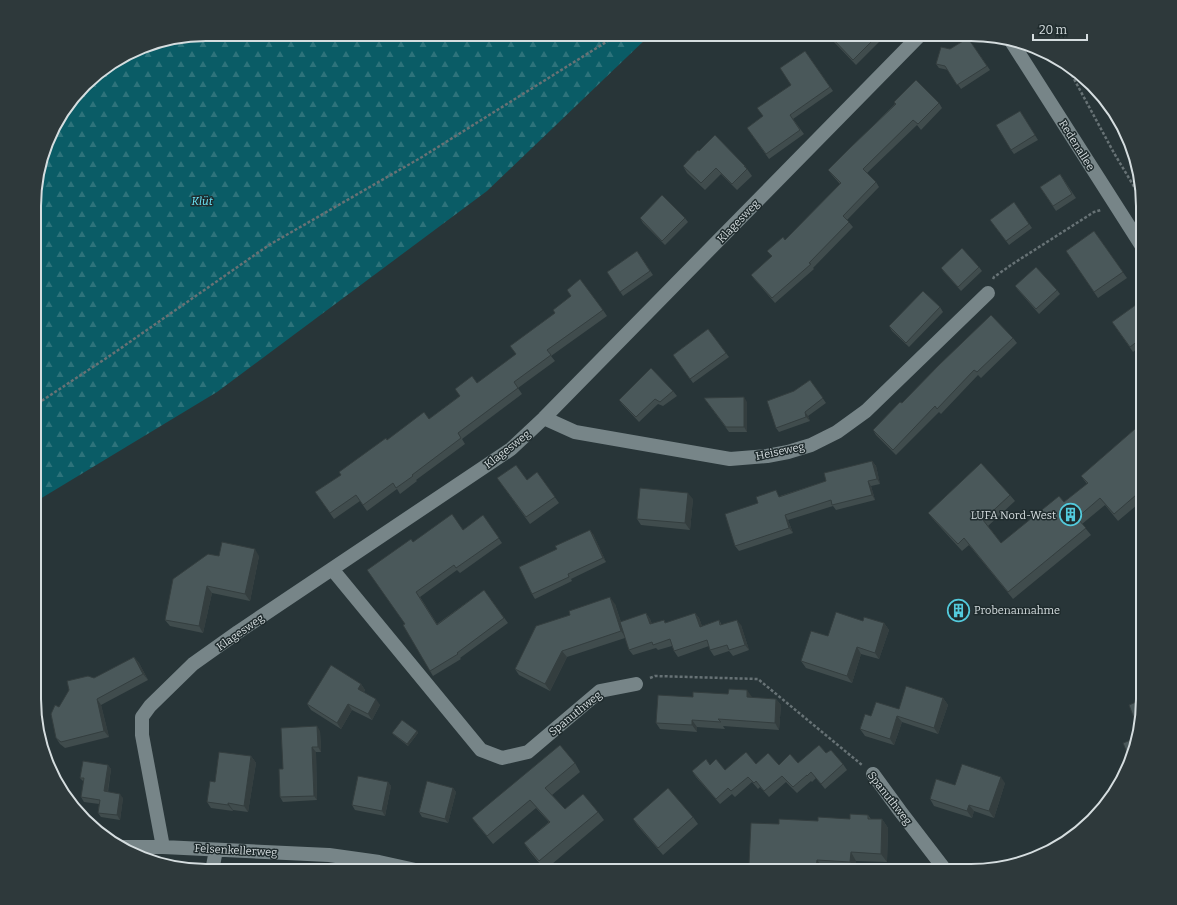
<svg xmlns="http://www.w3.org/2000/svg" width="1177" height="905" font-family="Bitter,serif">
<style>
.forest{fill:url(#forest-firs)}
.lines{fill:none;stroke-linecap:round;stroke-linejoin:round}
.path{stroke:#677275;stroke-width:2.5;stroke-dasharray:3 2;stroke-linecap:butt}
.street{stroke:#778588;stroke-width:14}
.wall{fill:#404c4d}
.shaded-wall{fill:#343e3f}
.building{fill:#4a585a;stroke:#343e3f}
.labels{text-anchor:middle;stroke-width:3;stroke-linejoin:round;paint-order:stroke}
.street-label{font-size:11px;fill:#d5dddf;stroke:#1f2b2d}
.park-label{font-size:11px;font-style:italic;fill:#6ceafd;stroke:#1f2b2d}
.poi-label{font-size:11px;fill:#d5dddf;stroke:#1f2b2d;text-anchor:end}
.rim{fill:none;stroke:#d5dddf;stroke-width:2}
</style>
<defs>
<pattern id="forest-firs" width="22" height="20" patternUnits="userSpaceOnUse"><rect width="22" height="20" fill="#0a5c66"/><path d="M5 1l3.5 6h-7zM16 11l3.5 6h-7z" fill="#2d737b"/></pattern>
</defs>
<rect width="100%" height="100%" fill="#283538"/>
<path class="forest" d="M 206,34 L 651,34 L 487,191 L 217,392 L 35,502 L 36,183 L 57,120 L 93,76 L 150,43 Z"/>
<g class="lines">
<path class="path" d="M 1067,66 L 1114,153 L 1142,200
M 993,279 L 994,277 L 1014,263 L 1094,212 L 1101,210
M 35,408 L 40,402 L 111,355 L 269,245 L 422,157 L 619,34
M 650,678 L 655,676 L 758,679 L 862,765"/>
<path class="street" d="M 1011,41 L 1143,248
M 544,418 L 575,432 L 730,459 L 767,456 L 788,452 L 811,445 L 837,432 L 866,411 L 988,293
M 332,569 L 481,750 L 502,758 L 528,752 L 600,691 L 636,684
M 873,774 L 900,811 L 946,871
M 122,847 L 163,847 L 329,855 L 379,862 L 420,871
M 163,847 L 142,735 L 142,717 L 150,706 L 193,664 L 238,632 L 511,449 L 544,418 L 921,34
M 212,871 L 216,850"/>
</g>
<path class="wall" d="M 834,34 L 887,34 L 856,65 L 834,42 L 831,37 Z
M 968,38 L 990,70 L 961,89 L 948,70 L 939,68 L 936,64 L 950,49 Z
M 805,51 L 833,91 L 793,119 L 804,134 L 769,159 L 747,128 L 763,116 L 791,85 Z
M 894,102 L 939,103 L 942,108 L 921,130 L 917,125 L 867,173 L 876,182 L 879,187 L 847,220 L 853,227 L 813,268 L 814,269 L 775,303 L 755,280 L 751,275 L 772,257 L 767,251 L 785,240 L 840,184 L 832,175 L 828,170 L 895,104 Z
M 1020,111 L 1038,140 L 1014,154 L 1011,150 Z
M 699,151 L 745,166 L 752,176 L 737,190 L 721,174 L 705,190 L 687,173 L 683,166 Z
M 1060,174 L 1076,198 L 1056,211 L 1040,187 Z
M 1014,202 L 1032,228 L 1009,245 L 990,220 Z
M 640,218 L 685,218 L 688,222 L 665,245 L 643,223 Z
M 1094,231 L 1127,278 L 1098,298 L 1066,251 Z
M 637,251 L 653,275 L 623,296 L 607,272 Z
M 979,267 L 982,271 L 961,291 L 944,272 L 941,268 Z
M 1015,286 L 1057,290 L 1060,294 L 1039,314 L 1018,290 Z
M 940,307 L 943,312 L 909,347 L 892,331 L 889,326 Z
M 603,310 L 607,316 L 551,356 L 555,361 L 518,388 L 522,394 L 462,439 L 465,444 L 416,480 L 417,481 L 400,494 L 397,489 L 367,511 L 360,501 L 334,519 L 315,492 L 341,475 L 387,440 L 429,419 L 477,383 Z
M 1143,313 L 1143,344 L 1133,352 L 1112,322 Z
M 708,329 L 729,357 L 693,383 L 673,355 Z
M 1013,338 L 1017,343 L 981,378 L 978,375 L 941,414 L 939,412 L 896,455 L 876,435 L 873,430 L 902,403 Z
M 810,380 L 826,403 L 808,416 L 810,421 L 779,432 L 776,428 L 794,391 Z
M 673,391 L 677,396 L 663,406 L 658,404 L 639,422 L 622,404 L 619,400 Z
M 704,398 L 747,402 L 747,432 L 729,432 Z
M 1143,422 L 1143,500 L 1118,521 L 1105,505 L 1082,524 L 1091,535 L 1013,599 L 969,545 L 962,551 L 933,519 L 928,513 L 1010,495 L 1015,501 L 988,526 L 1001,543 L 1064,502 L 1087,484 L 1081,476 Z
M 872,461 L 876,466 L 880,484 L 871,486 L 875,500 L 836,510 L 833,506 L 788,520 L 793,533 L 739,551 L 735,546 L 780,496 L 826,481 Z
M 537,472 L 559,503 L 530,524 L 497,478 L 527,480 Z
M 693,499 L 690,530 L 641,525 L 637,519 Z
M 483,515 L 502,543 L 460,573 L 457,570 L 420,597 L 437,624 L 484,590 L 508,623 L 460,658 L 461,659 L 433,676 L 430,671 L 405,624 L 413,542 L 463,530 Z
M 593,534 L 606,562 L 571,579 L 572,581 L 535,599 L 532,594 Z
M 219,556 L 259,556 L 250,601 L 212,593 L 203,633 L 170,626 L 165,620 Z
M 615,604 L 621,622 L 646,613 L 650,619 L 652,624 L 664,620 L 666,623 L 695,613 L 699,618 L 702,626 L 719,620 L 722,625 L 741,625 L 749,650 L 733,656 L 729,651 L 714,656 L 710,650 L 709,646 L 678,657 L 674,651 L 672,646 L 658,650 L 656,648 L 633,655 L 629,650 L 625,638 L 567,657 L 550,691 L 519,675 L 515,669 Z
M 863,621 L 884,623 L 889,630 L 879,659 L 861,654 L 852,683 L 806,668 L 801,661 L 828,636 Z
M 134,657 L 139,663 L 148,680 L 101,705 L 109,737 L 65,748 L 60,744 L 56,738 L 59,707 L 94,678 Z
M 361,684 L 365,690 L 364,692 L 380,705 L 372,720 L 352,710 L 341,729 L 311,710 L 307,704 Z
M 693,697 L 752,697 L 751,698 L 776,699 L 781,705 L 779,730 L 723,726 L 725,729 L 697,727 L 697,732 L 660,729 L 656,723 Z
M 943,698 L 948,705 L 938,734 L 902,722 L 894,745 L 865,736 L 860,729 L 871,716 Z
M 320,731 L 321,752 L 316,752 L 317,800 L 283,802 L 280,797 L 283,769 Z
M 417,731 L 418,733 L 408,746 L 394,735 L 392,733 Z
M 826,753 L 843,764 L 847,770 L 825,789 L 816,778 L 812,782 L 811,781 L 797,793 L 786,782 L 769,797 L 760,787 L 758,789 L 752,782 L 735,797 L 732,794 L 720,804 L 696,777 L 692,771 L 710,765 L 725,770 L 756,764 L 779,765 L 798,763 Z
M 251,756 L 256,763 L 248,812 L 233,810 L 233,811 L 211,808 L 207,802 L 215,782 Z
M 575,763 L 580,772 L 552,795 L 565,809 L 598,812 L 604,820 L 545,870 L 530,852 L 524,843 L 549,822 L 536,808 L 493,844 L 478,826 L 472,818 Z
M 108,765 L 111,769 L 108,792 L 123,798 L 120,820 L 101,817 L 98,813 L 99,804 L 84,802 L 81,797 L 84,782 L 80,778 Z
M 388,782 L 391,786 L 385,816 L 355,810 L 352,805 Z
M 1005,783 L 994,818 L 974,811 L 972,818 L 934,806 L 930,799 L 955,785 Z
M 453,788 L 456,792 L 448,823 L 422,817 L 419,812 Z
M 868,815 L 871,819 L 882,819 L 888,828 L 887,862 L 856,861 L 856,870 L 823,868 L 822,871 L 753,871 L 749,864 L 779,824 L 850,819 Z
M 693,817 L 698,824 L 663,855 L 637,825 L 633,819 Z"/>
<path class="shaded-wall" d="M 744,397 L 747,402 L 747,432 L 744,427 Z
M 805,412 L 808,416 L 810,421 L 806,417 Z
M 872,461 L 876,466 L 880,484 L 877,479 Z
M 868,481 L 871,486 L 875,500 L 872,495 Z
M 688,493 L 693,499 L 690,530 L 685,523 Z
M 785,515 L 788,520 L 793,533 L 789,528 Z
M 590,530 L 593,534 L 606,562 L 603,558 Z
M 255,549 L 259,556 L 250,601 L 245,594 Z
M 207,586 L 212,593 L 203,633 L 199,626 Z
M 610,597 L 615,604 L 626,638 L 621,631 Z
M 646,613 L 650,619 L 654,630 L 650,624 Z
M 695,613 L 699,618 L 704,632 L 700,627 Z
M 737,620 L 741,625 L 749,650 L 745,645 Z
M 884,623 L 889,630 L 879,659 L 875,653 Z
M 857,647 L 861,654 L 852,683 L 847,676 Z
M 562,651 L 567,657 L 550,691 L 545,684 Z
M 134,657 L 139,663 L 148,680 L 143,674 Z
M 361,684 L 365,690 L 362,695 L 358,689 Z
M 747,690 L 752,697 L 751,704 L 747,697 Z
M 943,698 L 948,705 L 938,734 L 934,728 Z
M 97,699 L 101,705 L 109,737 L 104,731 Z
M 376,699 L 380,705 L 372,720 L 368,714 Z
M 776,699 L 781,705 L 779,730 L 775,723 Z
M 348,704 L 352,710 L 341,729 L 337,723 Z
M 897,716 L 902,722 L 894,745 L 890,739 Z
M 692,720 L 697,727 L 697,732 L 692,725 Z
M 317,726 L 320,731 L 321,752 L 318,747 Z
M 417,731 L 418,733 L 408,746 L 407,744 Z
M 312,747 L 316,752 L 317,800 L 314,796 Z
M 251,756 L 256,763 L 248,812 L 244,806 Z
M 108,765 L 111,769 L 107,795 L 104,791 Z
M 1001,777 L 1005,783 L 994,818 L 989,811 Z
M 388,782 L 391,786 L 385,816 L 382,811 Z
M 453,788 L 456,792 L 448,823 L 445,819 Z
M 120,794 L 123,798 L 120,820 L 117,815 Z
M 228,803 L 233,810 L 233,811 L 228,805 Z
M 969,805 L 974,811 L 972,818 L 967,811 Z
M 882,819 L 888,828 L 887,862 L 881,854 Z
M 851,852 L 856,861 L 856,870 L 850,862 Z
M 817,860 L 823,868 L 822,871 L 819,871 L 816,867 Z"/>
<path class="building" d="M 834,34 L 879,34 L 853,60 L 831,37 Z
M 968,38 L 987,66 L 957,85 L 945,66 L 936,64 L 941,47 L 950,49 Z
M 805,51 L 830,87 L 790,115 L 800,130 L 766,154 L 747,128 L 763,116 L 757,108 L 791,85 L 780,68 Z
M 916,80 L 939,103 L 918,124 L 913,120 L 863,169 L 876,182 L 843,216 L 849,222 L 809,263 L 811,264 L 772,298 L 751,275 L 772,256 L 767,251 L 783,237 L 785,240 L 841,183 L 828,170 L 851,147 L 896,104 L 894,102 Z
M 1020,111 L 1035,135 L 1011,150 L 996,125 Z
M 715,135 L 745,166 L 744,166 L 747,169 L 732,184 L 716,168 L 701,183 L 683,166 L 698,150 L 699,151 Z
M 1060,174 L 1072,194 L 1053,206 L 1040,187 Z
M 662,195 L 685,218 L 662,241 L 640,218 Z
M 1014,202 L 1029,224 L 1006,241 L 990,220 Z
M 1094,231 L 1123,272 L 1094,292 L 1066,251 Z
M 962,248 L 979,267 L 958,287 L 941,268 Z
M 637,251 L 650,271 L 620,292 L 607,272 Z
M 1036,267 L 1057,290 L 1036,309 L 1015,286 Z
M 580,279 L 603,310 L 547,350 L 551,355 L 514,382 L 518,388 L 458,433 L 461,438 L 412,475 L 413,476 L 396,488 L 393,483 L 363,505 L 356,495 L 330,513 L 315,492 L 341,475 L 339,472 L 386,438 L 387,440 L 424,412 L 429,419 L 460,396 L 455,389 L 472,376 L 477,383 L 516,354 L 510,346 L 555,313 L 553,310 L 571,296 L 567,290 Z
M 923,291 L 940,307 L 906,343 L 889,326 Z
M 1137,304 L 1143,313 L 1143,337 L 1130,347 L 1112,322 Z
M 991,315 L 1013,338 L 977,372 L 974,370 L 937,409 L 935,406 L 893,450 L 873,430 L 900,402 L 902,403 L 939,365 Z
M 708,329 L 726,353 L 690,379 L 673,355 Z
M 651,368 L 673,391 L 660,402 L 655,399 L 636,417 L 619,400 Z
M 810,380 L 823,398 L 805,412 L 806,417 L 776,428 L 767,401 L 794,391 Z
M 744,397 L 744,427 L 726,427 L 704,398 Z
M 1143,422 L 1143,489 L 1114,514 L 1100,498 L 1077,518 L 1086,528 L 1008,592 L 964,538 L 958,544 L 928,513 L 981,463 L 1010,495 L 983,520 L 1001,543 L 1059,496 L 1064,502 L 1088,483 L 1081,476 Z
M 872,461 L 877,479 L 868,481 L 872,495 L 832,505 L 831,500 L 785,515 L 789,528 L 735,546 L 725,514 L 758,503 L 756,497 L 776,490 L 779,497 L 826,481 L 824,473 Z
M 516,465 L 527,480 L 537,472 L 555,497 L 526,517 L 497,478 Z
M 640,488 L 688,493 L 685,523 L 637,519 Z
M 452,514 L 463,530 L 483,515 L 499,538 L 456,568 L 454,565 L 416,592 L 437,625 L 484,590 L 504,618 L 457,653 L 458,654 L 430,671 L 403,625 L 405,624 L 367,570 L 411,539 L 413,542 Z
M 590,530 L 603,558 L 568,574 L 569,577 L 532,594 L 519,567 L 557,549 L 555,546 Z
M 222,542 L 255,549 L 245,594 L 207,586 L 199,626 L 165,620 L 173,579 L 208,554 L 219,556 Z
M 610,597 L 621,631 L 562,651 L 545,684 L 515,669 L 536,626 L 570,615 L 569,611 Z
M 836,612 L 863,621 L 864,617 L 884,623 L 875,653 L 857,647 L 847,676 L 801,661 L 811,631 L 828,636 Z
M 646,613 L 650,624 L 664,620 L 665,623 L 695,613 L 700,627 L 719,620 L 720,625 L 737,620 L 745,645 L 729,650 L 727,645 L 710,650 L 707,640 L 674,651 L 670,639 L 653,645 L 652,642 L 629,650 L 620,622 Z
M 134,657 L 143,674 L 97,699 L 104,731 L 61,742 L 56,738 L 51,714 L 55,705 L 59,707 L 69,690 L 67,681 L 88,676 L 94,678 Z
M 331,665 L 361,684 L 358,689 L 376,699 L 368,714 L 348,704 L 337,723 L 307,704 Z
M 906,686 L 943,698 L 934,728 L 897,716 L 890,739 L 860,729 L 865,714 L 871,716 L 876,702 L 899,709 Z
M 729,689 L 747,690 L 747,697 L 776,699 L 775,723 L 718,719 L 721,722 L 692,720 L 692,725 L 656,723 L 658,695 L 693,697 L 693,692 L 728,694 Z
M 1143,699 L 1143,711 L 1138,729 L 1129,705 Z
M 402,720 L 417,731 L 407,744 L 392,733 Z
M 317,726 L 318,747 L 312,747 L 314,796 L 280,797 L 279,769 L 283,769 L 281,728 Z
M 1136,738 L 1131,762 L 1123,743 Z
M 560,745 L 575,763 L 545,788 L 565,809 L 583,794 L 598,812 L 539,861 L 524,843 L 550,822 L 530,800 L 487,836 L 472,818 Z
M 819,745 L 826,753 L 831,750 L 843,764 L 821,784 L 811,772 L 807,776 L 807,775 L 793,787 L 782,776 L 764,791 L 756,781 L 754,783 L 748,777 L 731,791 L 728,788 L 716,799 L 692,771 L 706,759 L 710,765 L 716,759 L 725,770 L 746,752 L 756,764 L 768,753 L 779,765 L 790,754 L 798,763 Z
M 219,752 L 251,756 L 244,806 L 228,803 L 228,805 L 207,802 L 210,781 L 215,782 Z
M 83,761 L 108,765 L 104,791 L 120,794 L 117,815 L 98,813 L 100,800 L 81,797 L 84,778 L 80,778 Z
M 962,764 L 1001,777 L 989,811 L 969,805 L 967,811 L 930,799 L 936,779 L 955,785 Z
M 358,776 L 388,782 L 382,811 L 352,805 Z
M 427,781 L 453,788 L 445,819 L 419,812 Z
M 668,788 L 693,817 L 658,848 L 633,819 Z
M 850,814 L 868,815 L 868,819 L 882,819 L 881,854 L 851,852 L 850,862 L 817,860 L 816,867 L 749,864 L 751,823 L 779,824 L 779,819 L 818,821 L 818,817 L 850,819 Z"/>
<defs>
<symbol id="building-ring" viewBox="-11 -11 22 22"><circle r="9.5" fill="#1f2b2d" stroke="#53cadc" stroke-width="1.5"/><path d="M-4-6H4V6H1V3H-1V6H-4ZM-2.5-4.3h1.7v1.8h-1.7ZM.8-4.3h1.7v1.8H.8ZM-2.5-1h1.7V.8h-1.7ZM.8-1h1.7V.8H.8Z" fill="#53cadc"/></symbol>
</defs>
<g fill-rule="evenodd">
<use href="#building-ring" x="1058" y="502" width="25" height="25"/>
<use href="#building-ring" x="946" y="598" width="25" height="25"/>
</g>
<g class="labels">
<g class="street-label">
<text transform="translate(1077 145) rotate(58)" y="4">Redenallee</text>
<text transform="translate(738 221) rotate(-46)" y="4">Klagesweg</text>
<text transform="translate(507 449) rotate(-38)" y="4">Klagesweg</text>
<text transform="translate(780 451) rotate(-12)" y="4">Heiseweg</text>
<text transform="translate(240 632) rotate(-35)" y="4">Klagesweg</text>
<text transform="translate(575 713) rotate(-39)" y="4">Spanuthweg</text>
<text transform="translate(890 798) rotate(52)" y="4">Spanuthweg</text>
<text transform="translate(236 850) rotate(3)" y="4">Felsenkellerweg</text>
</g>
<g class="park-label">
<text x="202" y="205">Klüt</text>
</g>
<g class="poi-label">
<text x="1056" y="519">LUFA Nord-West</text>
<text x="974" y="614" text-anchor="start">Probenannahme</text>
</g>
</g>
<path d="M0 0H1177V905H0ZM206 41H971A165 165 0 0 1 1136 206V699A165 165 0 0 1 971 864H206A165 165 0 0 1 41 699V206A165 165 0 0 1 206 41Z" fill="#2e393b" fill-rule="evenodd"/>
<path class="rim" d="M206 41H971A165 165 0 0 1 1136 206V699A165 165 0 0 1 971 864H206A165 165 0 0 1 41 699V206A165 165 0 0 1 206 41Z"/>
<path d="M1033 34v6h54v-6" fill="none" stroke="#d5dddf" stroke-width="2"/>
<text x="1039" y="34" font-size="12" fill="#d5dddf" stroke="#1f2b2d" stroke-width="3" paint-order="stroke">20 m</text>
</svg>
